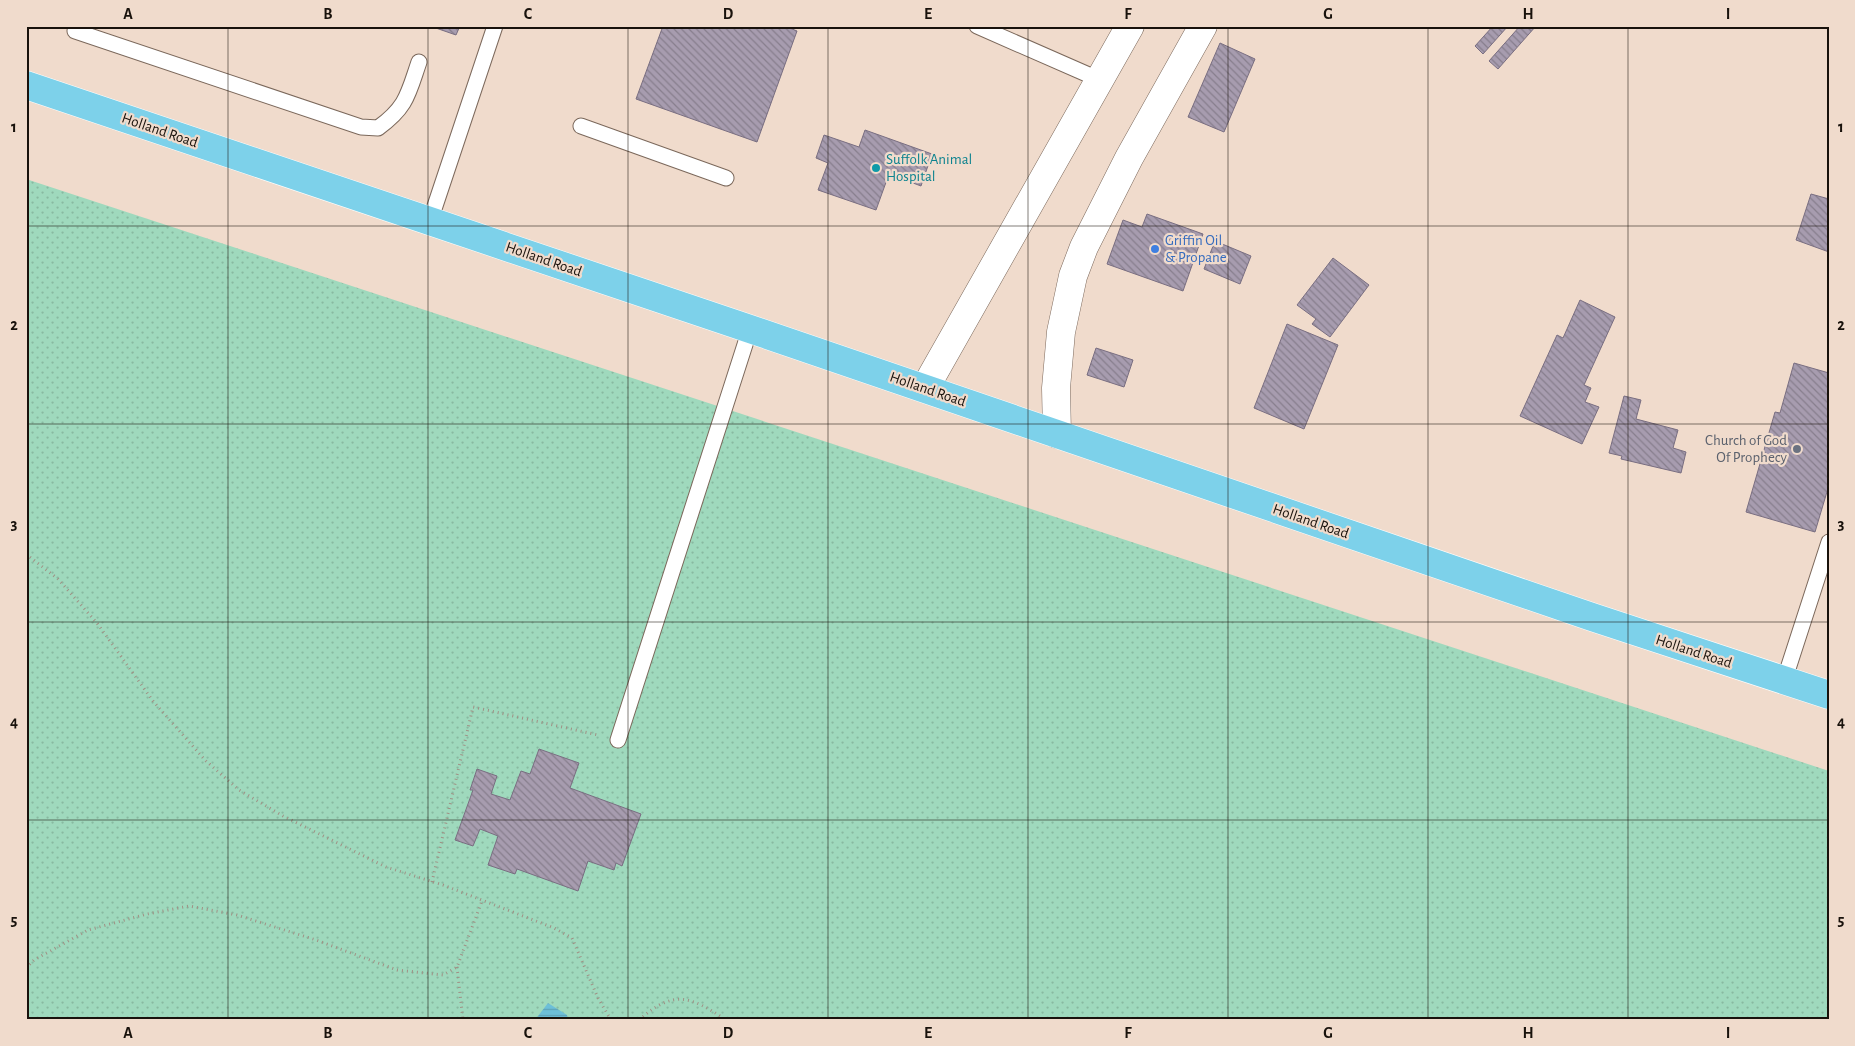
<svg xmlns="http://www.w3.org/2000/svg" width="1855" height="1046" font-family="'Alegreya Sans',sans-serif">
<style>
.grass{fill:url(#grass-dots)}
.water{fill:url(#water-rules)}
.building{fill:url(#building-back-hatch);stroke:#796e81}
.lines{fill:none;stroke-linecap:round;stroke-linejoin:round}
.service-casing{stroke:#7b685b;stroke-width:17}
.minor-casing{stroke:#7b685b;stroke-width:29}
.primary-casing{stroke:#fff;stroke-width:29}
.path{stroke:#9f9084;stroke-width:3;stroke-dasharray:1 4;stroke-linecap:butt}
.service{stroke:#fff;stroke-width:15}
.minor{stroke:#fff;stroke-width:28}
.primary{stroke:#7dd1ea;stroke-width:28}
.grid{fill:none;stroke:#19120c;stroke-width:1;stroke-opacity:0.55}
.culture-dot{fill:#0f9aa8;stroke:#f0dbcc;stroke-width:2}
.shop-dot{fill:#3f7fe0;stroke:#f0dbcc;stroke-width:2}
.worship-dot{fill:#6b7280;stroke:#f0dbcc;stroke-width:2}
.labels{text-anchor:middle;stroke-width:4.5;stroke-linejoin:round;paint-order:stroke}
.street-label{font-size:15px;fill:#19120c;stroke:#f0dbcc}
.culture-label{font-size:15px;fill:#0d838f;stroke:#f0dbcc;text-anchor:start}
.shop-label{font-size:15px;fill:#366cbe;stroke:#f0dbcc;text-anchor:start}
.worship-label{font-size:15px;fill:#5b616d;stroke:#f0dbcc;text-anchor:end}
.neatline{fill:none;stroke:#19120c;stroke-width:2}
.grid-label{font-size:16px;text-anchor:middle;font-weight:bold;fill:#19120c}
</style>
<defs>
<pattern id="grass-dots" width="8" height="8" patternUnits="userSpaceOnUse" patternTransform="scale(1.25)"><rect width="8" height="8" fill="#9fd9bd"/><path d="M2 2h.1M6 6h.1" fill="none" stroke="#88b9a1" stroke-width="1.8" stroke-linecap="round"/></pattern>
<pattern id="water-rules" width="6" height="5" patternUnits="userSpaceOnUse" patternTransform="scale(1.25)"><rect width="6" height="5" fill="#6dbfd8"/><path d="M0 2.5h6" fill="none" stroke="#5ea3b8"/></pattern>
<pattern id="building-back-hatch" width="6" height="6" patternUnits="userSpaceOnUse" patternTransform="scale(1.25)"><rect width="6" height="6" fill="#a79caf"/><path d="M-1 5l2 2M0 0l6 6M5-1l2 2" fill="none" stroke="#877e8d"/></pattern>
</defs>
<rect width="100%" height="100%" fill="#f0dbcc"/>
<path class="grass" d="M 26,179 L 1829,771 L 1829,1020 L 26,1020 Z"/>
<path class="water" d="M 548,1003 L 567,1015 L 568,1020 L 535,1020 Z"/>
<path class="building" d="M 430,26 L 460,26 L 456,35 Z
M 663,26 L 785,26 L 797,31 L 757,142 L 636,99 Z
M 1493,26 L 1508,26 L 1483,54 L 1475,46 Z
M 1520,26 L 1536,26 L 1498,69 L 1489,61 Z
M 1220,43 L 1255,59 L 1224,132 L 1188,117 Z
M 865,130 L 932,154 L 921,186 L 889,174 L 876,210 L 818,190 L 828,163 L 816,158 L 824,135 L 859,147 Z
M 1811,194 L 1829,199 L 1829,252 L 1796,240 Z
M 1147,214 L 1203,234 L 1183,291 L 1107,264 L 1123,220 L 1142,227 Z
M 1215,241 L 1251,256 L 1240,284 L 1204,269 Z
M 1333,258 L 1369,285 L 1330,337 L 1312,324 L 1316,319 L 1297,305 Z
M 1580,300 L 1615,317 L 1584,385 L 1591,388 L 1585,402 L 1599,407 L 1582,444 L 1520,416 L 1557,335 L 1563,338 Z
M 1287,324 L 1338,345 L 1304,429 L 1254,408 Z
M 1096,348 L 1133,360 L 1124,387 L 1087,375 Z
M 1794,363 L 1829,373 L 1829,485 L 1815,532 L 1746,512 L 1775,412 L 1780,413 Z
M 1624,396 L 1641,400 L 1636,419 L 1678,430 L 1673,448 L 1686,452 L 1681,473 L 1621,459 L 1622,456 L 1609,453 Z
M 539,749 L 579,763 L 570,788 L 641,814 L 622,866 L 616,863 L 614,870 L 588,861 L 578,891 L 517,869 L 515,874 L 488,865 L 498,836 L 480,829 L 473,846 L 455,840 L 473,790 L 470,790 L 477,769 L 497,776 L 491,794 L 510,800 L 521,771 L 530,774 Z"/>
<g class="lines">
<defs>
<path id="service" d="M 76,26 L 75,31 L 361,127 L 378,128 C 407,107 408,94 419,62
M 977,26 L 1098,79
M 581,126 L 726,178
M 430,221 L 495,26
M 1784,681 L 1829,542
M 618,740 L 750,329"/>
<path id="minor" d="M 925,388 L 1130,26
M 1057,434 L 1056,388 L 1061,332 L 1073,276 L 1084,247 L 1129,158 L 1203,26"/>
<path id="primary" d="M 26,85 L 750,329 L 1592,617 L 1829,695"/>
</defs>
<use href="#service" class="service-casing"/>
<use href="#minor" class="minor-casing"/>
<use href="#primary" class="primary-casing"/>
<path class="path" d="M 26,554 L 58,579 L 97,623 L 153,701 L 206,761 L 239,790 L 283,816 L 386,867 L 443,885 L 554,928 L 572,938 L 598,998 L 611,1020
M 432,882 L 473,707 L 598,735
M 457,967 L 463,1020
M 26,968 L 34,960 L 88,930 L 147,914 L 189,906 L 237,915 L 316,940 L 397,970 L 443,975 L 457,967 L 482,901
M 639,1020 C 674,989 690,996 726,1020"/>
<use href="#service" class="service"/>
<use href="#minor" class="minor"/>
<use href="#primary" class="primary"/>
</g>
<path class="grid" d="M 228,26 L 228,1020M 428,26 L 428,1020M 628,26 L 628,1020M 828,26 L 828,1020M 1028,26 L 1028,1020M 1228,26 L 1228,1020M 1428,26 L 1428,1020M 1628,26 L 1628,1020M 26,226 L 1829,226M 26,424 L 1829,424M 26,622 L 1829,622M 26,820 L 1829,820"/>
<circle class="culture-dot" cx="876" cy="168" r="5"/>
<circle class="shop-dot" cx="1155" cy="249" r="5"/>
<circle class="worship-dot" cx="1797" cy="449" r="5"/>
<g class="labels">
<g class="street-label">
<text transform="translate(160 130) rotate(19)" y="5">Holland Road</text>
<text transform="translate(544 259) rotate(19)" y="5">Holland Road</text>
<text transform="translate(928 389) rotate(19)" y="5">Holland Road</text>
<text transform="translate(1311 521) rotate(19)" y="5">Holland Road</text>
<text transform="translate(1694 651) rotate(18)" y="5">Holland Road</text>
</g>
<g class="culture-label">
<text x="886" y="164">Suffolk Animal<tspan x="886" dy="17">Hospital</tspan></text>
</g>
<g class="shop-label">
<text x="1165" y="245">Griffin Oil<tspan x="1165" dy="17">&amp; Propane</tspan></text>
</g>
<g class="worship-label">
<text x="1787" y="445">Church of God<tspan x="1787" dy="17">Of Prophecy</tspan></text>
</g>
</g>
<rect width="1855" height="1046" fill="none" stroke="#f0dbcc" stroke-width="55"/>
<rect x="28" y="28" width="1800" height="990" class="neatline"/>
<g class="grid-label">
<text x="128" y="19">A</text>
<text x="328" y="19">B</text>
<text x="528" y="19">C</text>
<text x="728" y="19">D</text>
<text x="928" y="19">E</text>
<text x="1128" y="19">F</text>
<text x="1328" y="19">G</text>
<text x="1528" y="19">H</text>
<text x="1728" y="19">I</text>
<text x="14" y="132">1</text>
<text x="1841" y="132">1</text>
<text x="14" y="330">2</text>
<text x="1841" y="330">2</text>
<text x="14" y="529">3</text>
<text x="1841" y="529">3</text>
<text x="14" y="727">4</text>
<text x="1841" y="727">4</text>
<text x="14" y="925">5</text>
<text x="1841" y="925">5</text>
<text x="128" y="1038">A</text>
<text x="328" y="1038">B</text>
<text x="528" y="1038">C</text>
<text x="728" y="1038">D</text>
<text x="928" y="1038">E</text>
<text x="1128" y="1038">F</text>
<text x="1328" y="1038">G</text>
<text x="1528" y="1038">H</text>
<text x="1728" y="1038">I</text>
</g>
</svg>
